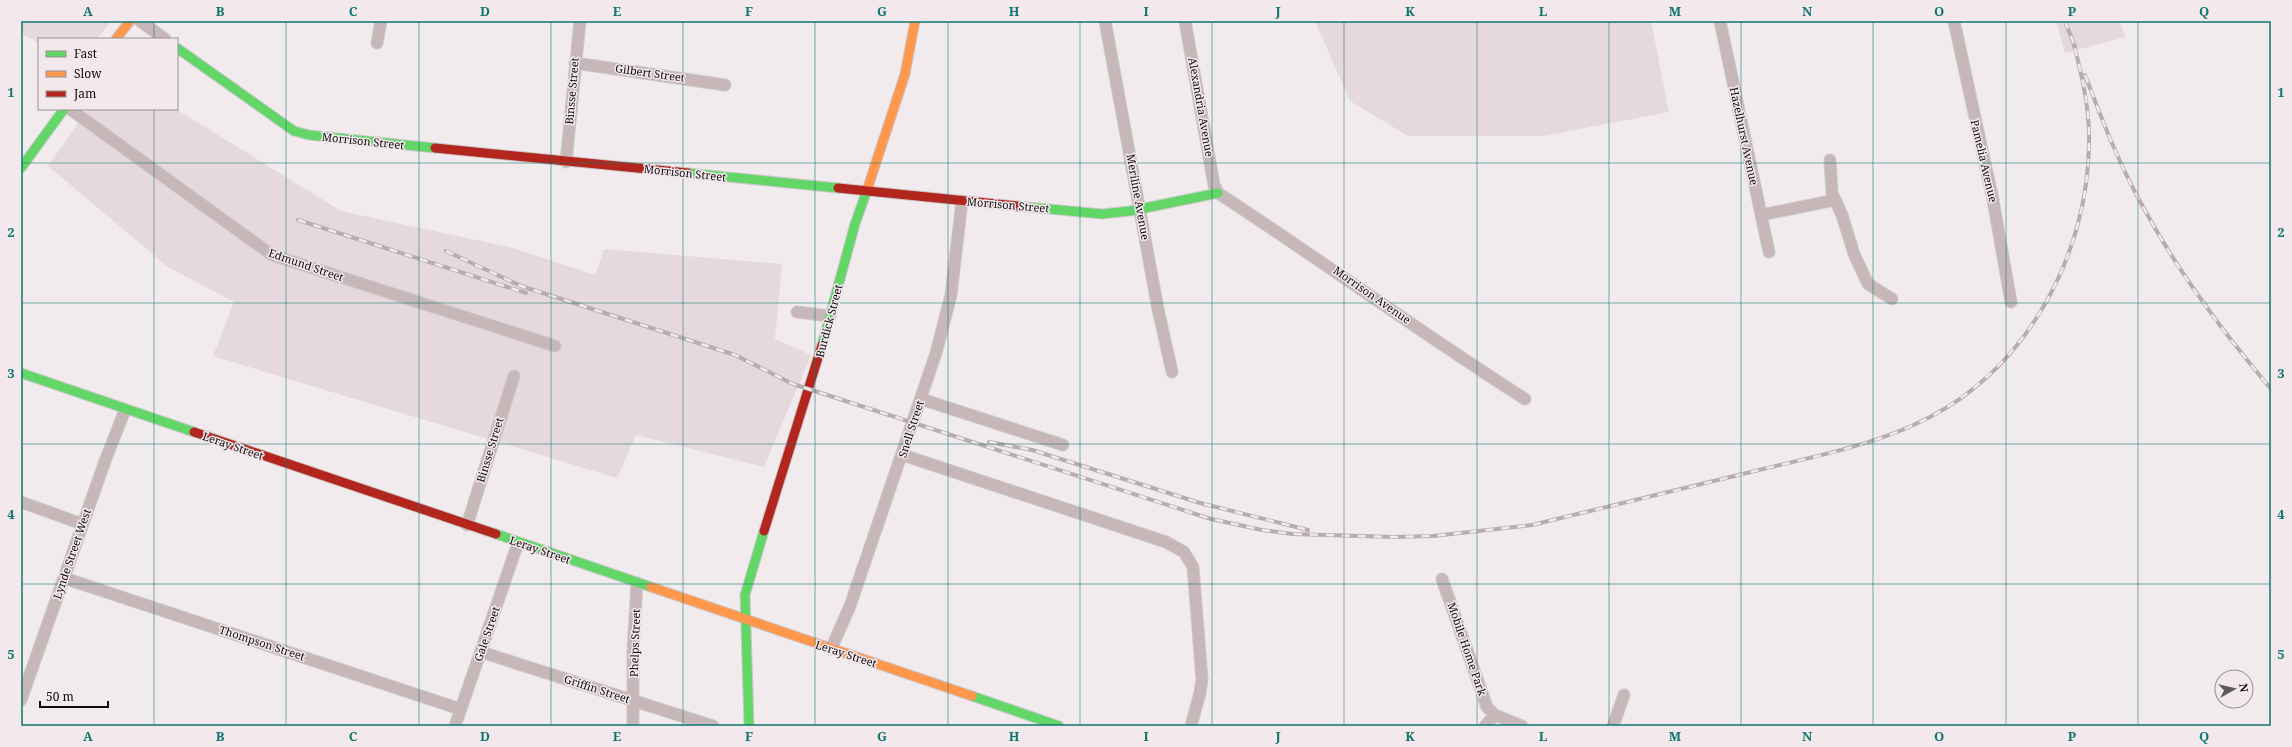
<svg xmlns="http://www.w3.org/2000/svg" width="2292" height="747" font-family="'Noto Serif',serif">
<style>
.built{fill:#e6d9de}
.lines{fill:none;stroke-linecap:round;stroke-linejoin:round}
.street-casing{stroke:#ccc8ca;stroke-width:13}
.fast-casing{stroke:#ccc8ca;stroke-width:11}
.slow-casing{stroke:#ccc8ca;stroke-width:11}
.jam-casing{stroke:#ccc8ca;stroke-width:11}
.street{stroke:#c7b7b8;stroke-width:11}
.fast{stroke:#63d668;stroke-width:9}
.slow{stroke:#ff974d;stroke-width:9}
.jam{stroke:#b3261e;stroke-width:9}
.rail-casing{stroke:#b6adae;stroke-width:4}
.rail{stroke:#f3e9ed;stroke-width:2.5;stroke-dasharray:8;stroke-linecap:butt}
.grid{fill:none;stroke:#0f766e;stroke-width:1;stroke-opacity:0.55}
.labels{text-anchor:middle;stroke-width:3;stroke-linejoin:round;paint-order:stroke}
.street-label{font-size:11px;fill:#0e0b0c;stroke:#f3e9ed}
.neatline{fill:none;stroke:#0f766e;stroke-width:1.5}
.grid-label{font-size:13px;text-anchor:middle;font-weight:bold;fill:#0f766e}
</style>
<rect width="100%" height="100%" fill="#f1ebee"/>
<path class="built" d="M 21,21 L 111,21 L 97,39 L 39,39 L 39,43 L 21,33 Z
M 1315,21 L 1651,21 L 1669,112 L 1543,136 L 1408,136 L 1350,101 Z
M 2056,21 L 2119,21 L 2126,37 L 2065,53 Z
M 88,109 L 176,109 L 341,211 L 513,248 L 595,275 L 604,249 L 782,264 L 775,339 L 811,355 L 764,467 L 636,435 L 617,478 L 213,356 L 234,302 L 168,267 L 48,166 Z"/>
<g class="lines">
<defs>
<path id="street" d="M 140,21 L 165,39
M 1105,21 L 1158,309 L 1172,372
M 1185,21 L 1214,185 L 1218,193 C 1321,260 1421,333 1525,399
M 1720,21 L 1769,252
M 1954,21 L 1993,200 L 2011,302
M 377,43 L 381,21
M 575,63 L 725,85
M 70,109 L 272,255 L 555,346
M 1830,160 L 1832,193 L 1842,215 L 1854,254 L 1868,284 L 1892,299
M 566,162 L 580,21
M 1761,215 L 1835,200
M 797,312 L 830,316
M 921,399 L 1063,445
M 903,455 L 1166,542 L 1184,552 L 1193,567 L 1202,679 L 1200,693 L 1191,726
M 21,502 L 82,524
M 467,525 L 514,376
M 64,578 L 460,709
M 1442,579 L 1487,707 L 1495,715 L 1522,726
M 831,649 L 850,606 L 936,353 L 951,295 L 962,201
M 481,652 L 713,726
M 21,700 L 105,461 L 125,410
M 455,726 L 518,543
M 633,726 L 633,651 L 637,583
M 1485,726 L 1495,715
M 1613,726 L 1624,695"/>
<path id="fast" d="M 177,48 L 294,131 L 309,135 L 435,148
M 21,168 L 64,109
M 688,173 L 838,188
M 1017,206 L 1102,214 L 1130,211 L 1218,193
M 822,345 L 855,224 L 867,190
M 21,373 L 194,432
M 496,534 L 651,587
M 972,696 L 1059,726
M 749,726 L 745,595 L 764,531"/>
<path id="slow" d="M 116,39 L 130,21
M 867,190 L 905,74 L 915,21
M 651,587 L 972,696"/>
<path id="jam" d="M 435,148 L 688,173
M 838,188 L 1017,206
M 194,432 L 496,534
M 764,531 L 822,345"/>
</defs>
<use href="#street" class="street-casing"/>
<use href="#fast" class="fast-casing"/>
<use href="#slow" class="slow-casing"/>
<use href="#jam" class="jam-casing"/>
<use href="#street" class="street"/>
<use href="#fast" class="fast"/>
<use href="#slow" class="slow"/>
<use href="#jam" class="jam"/>
<defs>
<path id="rail" d="M 2065,21 L 2075,47
M 2085,75 C 2102,119 2118,162 2141,203 C 2177,271 2222,331 2271,389
M 298,220 L 526,293
M 446,251 L 521,286 L 735,355 L 793,384 L 1211,519 L 1262,530 L 1292,534 L 1394,537 L 1433,536 L 1532,525 C 1607,507 1683,489 1759,470 C 1816,456 1877,445 1930,417 C 2029,365 2088,253 2089,143 C 2090,109 2082,74 2073,42
M 989,442 L 1032,450 L 1200,503 L 1308,530"/>
</defs>
<use href="#rail" class="rail-casing"/>
<use href="#rail" class="rail"/>
</g>
<path class="grid" d="M 154,21 L 154,39M 286,21 L 286,726M 419,21 L 419,726M 551,21 L 551,726M 683,21 L 683,726M 815,21 L 815,726M 948,21 L 948,726M 1080,21 L 1080,726M 1212,21 L 1212,726M 1344,21 L 1344,726M 1477,21 L 1477,726M 1609,21 L 1609,726M 1741,21 L 1741,726M 1873,21 L 1873,726M 2006,21 L 2006,726M 2138,21 L 2138,726M 154,109 L 154,726M 21,163 L 2271,163M 21,303 L 2271,303M 21,444 L 2271,444M 21,584 L 2271,584"/>
<g class="labels">
<g class="street-label">
<text transform="translate(650 73) rotate(8)" y="4">Gilbert Street</text>
<text transform="translate(572 91) rotate(-85)" y="4">Binsse Street</text>
<text transform="translate(1201 107) rotate(80)" y="4">Alexandria Avenue</text>
<text transform="translate(1744 136) rotate(78)" y="4">Hazelhurst Avenue</text>
<text transform="translate(363 141) rotate(6)" y="4">Morrison Street</text>
<text transform="translate(1984 161) rotate(77)" y="4">Pamelia Avenue</text>
<text transform="translate(685 173) rotate(6)" y="4">Morrison Street</text>
<text transform="translate(1138 197) rotate(80)" y="4">Meriline Avenue</text>
<text transform="translate(1008 205) rotate(5)" y="4">Morrison Street</text>
<text transform="translate(306 265) rotate(19)" y="4">Edmund Street</text>
<text transform="translate(1372 295) rotate(35)" y="4">Morrison Avenue</text>
<text transform="translate(829 321) rotate(-75)" y="4">Burdick Street</text>
<text transform="translate(911 429) rotate(-72)" y="4">Snell Street</text>
<text transform="translate(233 446) rotate(19)" y="4">Leray Street</text>
<text transform="translate(490 450) rotate(-73)" y="4">Binsse Street</text>
<text transform="translate(540 550) rotate(19)" y="4">Leray Street</text>
<text transform="translate(72 554) rotate(-71)" y="4">Lynde Street West</text>
<text transform="translate(487 634) rotate(-71)" y="4">Gale Street</text>
<text transform="translate(262 643) rotate(18)" y="4">Thompson Street</text>
<text transform="translate(635 643) rotate(-88)" y="4">Phelps Street</text>
<text transform="translate(1467 649) rotate(71)" y="4">Mobile Home Park</text>
<text transform="translate(846 654) rotate(18)" y="4">Leray Street</text>
<text transform="translate(597 689) rotate(18)" y="4">Griffin Street</text>
</g>
</g>
<rect width="2292" height="747" fill="none" stroke="#f3e9ed" stroke-width="44"/>
<rect x="38" y="38" width="140" height="72" fill="#f3e9ed" stroke="#979093"/>
<rect x="46" y="51" width="20" height="6" fill="#63d668" stroke="#979093"/>
<text x="74" y="58" font-size="12" fill="#0e0b0c">Fast</text>
<rect x="46" y="71" width="20" height="6" fill="#ff974d" stroke="#979093"/>
<text x="74" y="78" font-size="12" fill="#0e0b0c">Slow</text>
<rect x="46" y="91" width="20" height="6" fill="#b3261e" stroke="#979093"/>
<text x="74" y="98" font-size="12" fill="#0e0b0c">Jam</text>
<g transform="translate(2234 689) rotate(82)"><circle r="19" fill="#f3e9ed" stroke="#979093"/>
<path d="M0-3L7 15L0 10L-7 15Z" fill="#5d595b"/>
<text y="-6" font-size="11" font-weight="bold" text-anchor="middle" fill="#0e0b0c">N</text>
</g>
<path d="M40 701v6h68v-6" fill="none" stroke="#0e0b0c" stroke-width="2"/>
<text x="46" y="701" font-size="12" fill="#0e0b0c" stroke="#f3e9ed" stroke-width="3" paint-order="stroke">50 m</text>
<rect x="22" y="22" width="2248" height="703" class="neatline"/>
<g class="grid-label">
<text x="88" y="16">A</text>
<text x="220" y="16">B</text>
<text x="353" y="16">C</text>
<text x="485" y="16">D</text>
<text x="617" y="16">E</text>
<text x="749" y="16">F</text>
<text x="882" y="16">G</text>
<text x="1014" y="16">H</text>
<text x="1146" y="16">I</text>
<text x="1278" y="16">J</text>
<text x="1410" y="16">K</text>
<text x="1543" y="16">L</text>
<text x="1675" y="16">M</text>
<text x="1807" y="16">N</text>
<text x="1939" y="16">O</text>
<text x="2072" y="16">P</text>
<text x="2204" y="16">Q</text>
<text x="11" y="97">1</text>
<text x="2281" y="97">1</text>
<text x="11" y="237">2</text>
<text x="2281" y="237">2</text>
<text x="11" y="378">3</text>
<text x="2281" y="378">3</text>
<text x="11" y="519">4</text>
<text x="2281" y="519">4</text>
<text x="11" y="659">5</text>
<text x="2281" y="659">5</text>
<text x="88" y="741">A</text>
<text x="220" y="741">B</text>
<text x="353" y="741">C</text>
<text x="485" y="741">D</text>
<text x="617" y="741">E</text>
<text x="749" y="741">F</text>
<text x="882" y="741">G</text>
<text x="1014" y="741">H</text>
<text x="1146" y="741">I</text>
<text x="1278" y="741">J</text>
<text x="1410" y="741">K</text>
<text x="1543" y="741">L</text>
<text x="1675" y="741">M</text>
<text x="1807" y="741">N</text>
<text x="1939" y="741">O</text>
<text x="2072" y="741">P</text>
<text x="2204" y="741">Q</text>
</g>
</svg>
